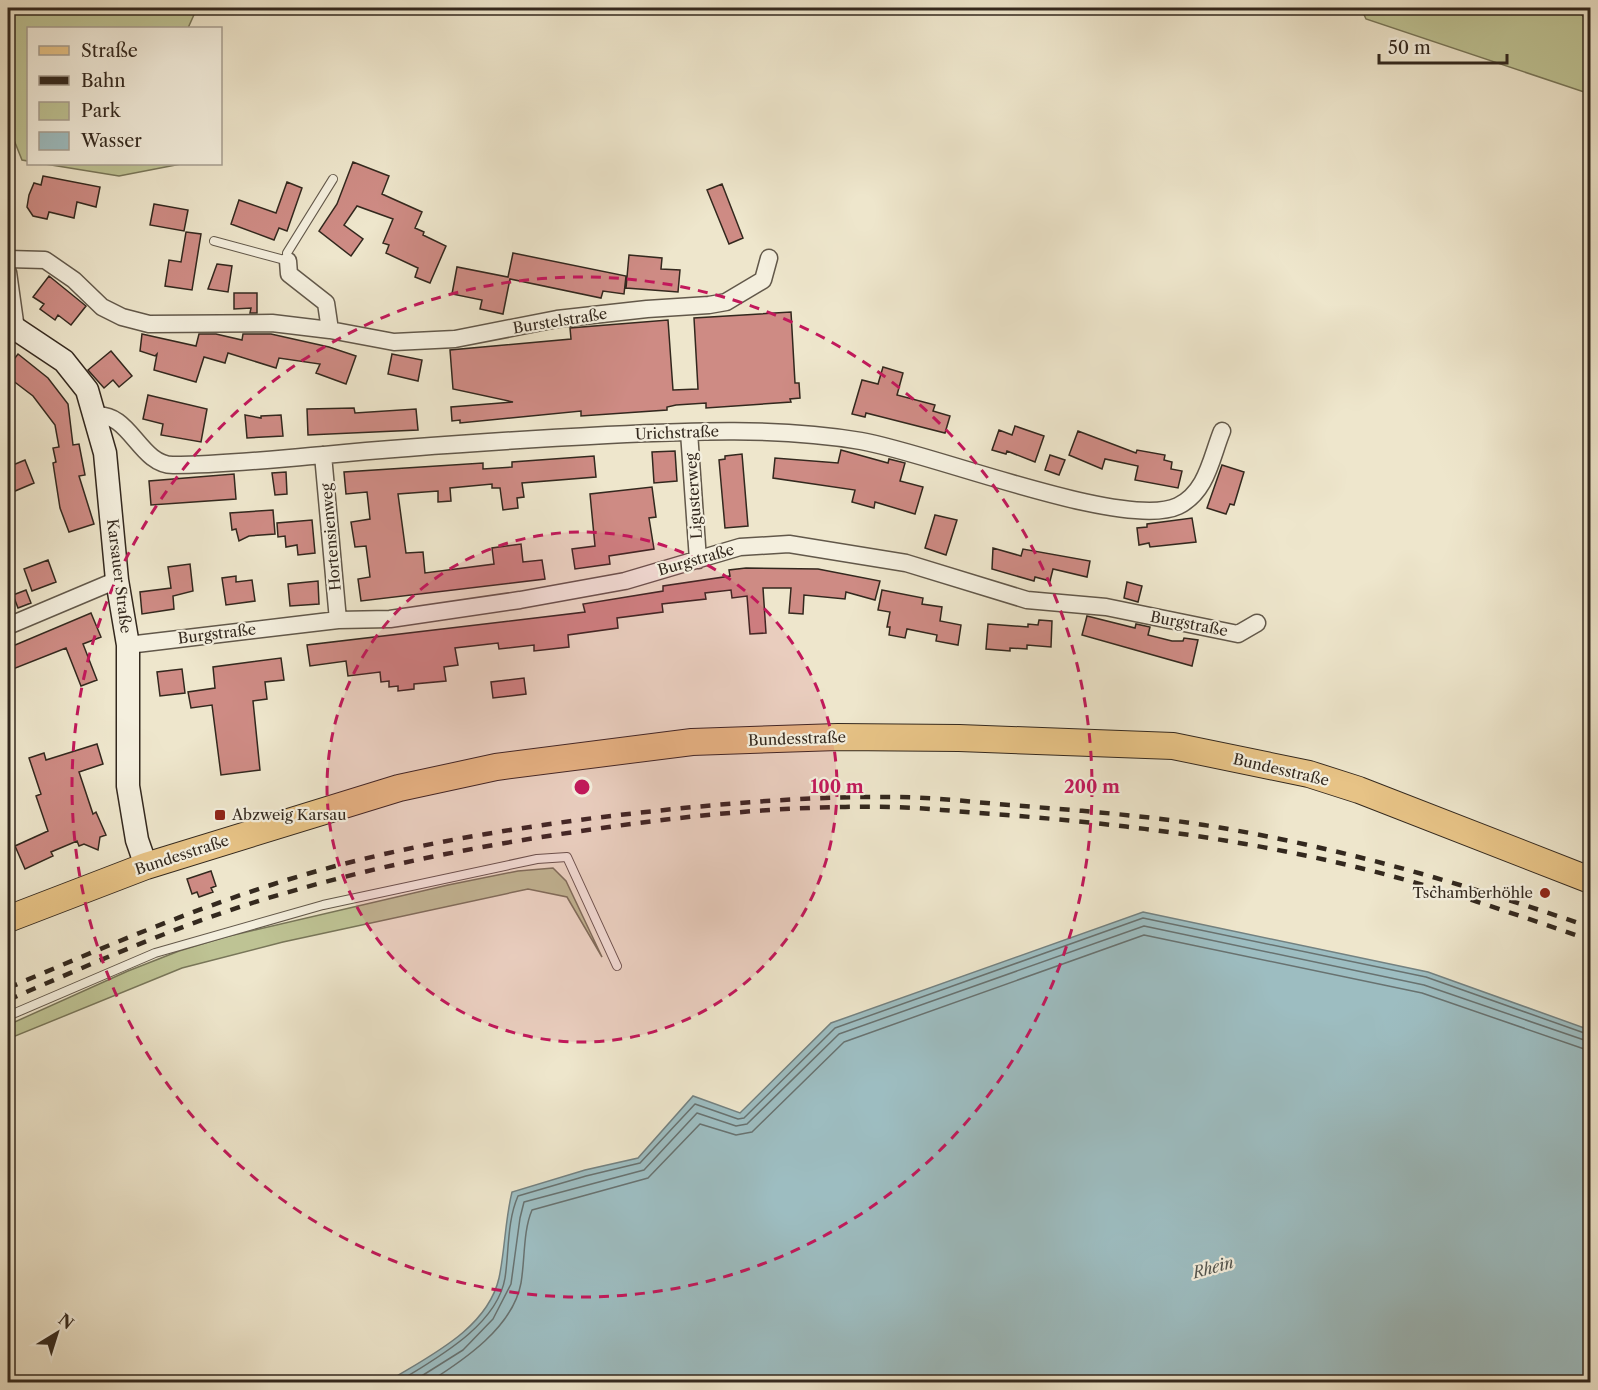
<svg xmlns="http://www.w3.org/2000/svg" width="1598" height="1390" font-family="'Libre Caslon Text',serif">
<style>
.green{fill:#bec394;stroke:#787659;stroke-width:1.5}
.water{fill:#9dbdc1;stroke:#738180;stroke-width:1.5}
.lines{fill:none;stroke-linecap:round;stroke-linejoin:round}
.shore{stroke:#687270;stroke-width:1.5}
.building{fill:#ce8b84;stroke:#33281e;stroke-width:1.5}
.lane-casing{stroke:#62584a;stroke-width:10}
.street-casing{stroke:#62584a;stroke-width:19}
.secondary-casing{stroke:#33281e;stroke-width:25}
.primary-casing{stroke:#33281e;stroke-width:28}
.lane{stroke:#f4efde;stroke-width:8}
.street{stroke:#f4efde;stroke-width:16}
.secondary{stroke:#f4efde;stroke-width:22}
.primary{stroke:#e7c386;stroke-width:26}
.rail{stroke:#33281e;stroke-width:4.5;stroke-dasharray:10 10;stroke-linecap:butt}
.ring{fill:none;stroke:#c2185b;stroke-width:3;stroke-dasharray:10 8}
.poi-dot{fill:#8f2418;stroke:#f4efde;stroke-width:2}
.labels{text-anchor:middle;stroke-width:4.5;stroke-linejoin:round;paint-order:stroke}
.street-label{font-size:15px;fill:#33281e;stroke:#f4efde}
.poi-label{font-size:15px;fill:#33281e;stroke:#f4efde;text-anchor:start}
.water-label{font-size:16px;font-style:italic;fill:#53554f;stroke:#f4efde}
.centre{fill:#c2185b;stroke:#f4efde;stroke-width:3}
.ring-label{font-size:18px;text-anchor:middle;font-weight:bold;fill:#c2185b;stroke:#f4efde;stroke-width:4.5;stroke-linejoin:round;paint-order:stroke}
</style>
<rect width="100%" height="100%" fill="#eee6cc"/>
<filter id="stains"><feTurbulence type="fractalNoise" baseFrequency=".00333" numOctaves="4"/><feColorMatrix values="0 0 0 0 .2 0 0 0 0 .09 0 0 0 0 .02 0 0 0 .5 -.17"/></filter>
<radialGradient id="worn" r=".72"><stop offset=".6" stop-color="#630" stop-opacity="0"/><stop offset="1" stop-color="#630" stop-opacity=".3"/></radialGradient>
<path class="green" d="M 8,8 L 197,8 L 188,28 L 28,28 L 28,161 L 22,160 L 14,140 L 8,138 Z
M 1361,8 L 1590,8 L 1590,94 L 1366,19 Z
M 45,164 L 181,164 L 119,176 Z
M 553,868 L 566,881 L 602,957 L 567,897 L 528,889 L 283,942 L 182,968 L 8,1039 L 8,1025 L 128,971 L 179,951 L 225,937 L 448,885 L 518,871 Z"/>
<path class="water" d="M 1143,912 L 1428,972 L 1590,1030 L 1590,1382 L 387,1382 C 427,1357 487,1330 499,1278 C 505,1250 505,1220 512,1192 L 585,1170 L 638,1158 L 693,1096 L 740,1113 L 831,1023 Z"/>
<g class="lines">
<path class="shore" d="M 398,1382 C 435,1359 497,1326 505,1278 C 509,1252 507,1221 518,1196 L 586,1176 L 640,1163 L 695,1104 L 738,1119 L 744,1118 L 835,1028 L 1143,918 L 1426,977 L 1590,1035
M 412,1382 L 463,1350 L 493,1319 L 511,1284 L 520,1218 L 524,1202 L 644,1170 L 697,1113 L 736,1126 L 747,1124 L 839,1034 L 1144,926 L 1424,985 L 1590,1042
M 429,1382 C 464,1360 513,1327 521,1283 C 525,1260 523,1231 532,1210 L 648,1178 L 700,1124 L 736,1135 L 752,1132 L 844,1042 L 1144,935 L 1422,993 L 1590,1051"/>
</g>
<path class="building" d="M 353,162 L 389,176 L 382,194 L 422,212 L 415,228 L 424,232 L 423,235 L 446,246 L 430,283 L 415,277 L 418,268 L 386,253 L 389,245 L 383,243 L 393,219 L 357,206 L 344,225 L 363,239 L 351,256 L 319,231 L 337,204 Z
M 43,176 L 100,187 L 96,207 L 77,202 L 74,218 L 49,212 L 47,219 L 33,216 L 27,207 L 29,195 L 34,183 L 41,185 Z
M 287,182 L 302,188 L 287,231 L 279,228 L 274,240 L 231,224 L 239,200 L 276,213 Z
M 722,184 L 743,238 L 729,244 L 707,190 Z
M 154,204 L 188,210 L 184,231 L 150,225 Z
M 186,232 L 201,234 L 192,290 L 165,286 L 169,260 L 181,262 Z
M 513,253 L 626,276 L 624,294 L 603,291 L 601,298 L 510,279 L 503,314 L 480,309 L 482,300 L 452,294 L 457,267 L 508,277 Z
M 629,255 L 662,258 L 661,269 L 680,270 L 678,292 L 626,288 Z
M 217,264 L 232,266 L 228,292 L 208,289 Z
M 49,276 L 86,306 L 71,325 L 58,315 L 55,320 L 40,309 L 44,304 L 33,297 Z
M 234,293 L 257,293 L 257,313 L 250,313 L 251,308 L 234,309 Z
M 791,312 L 795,383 L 799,383 L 800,398 L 790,399 L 791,402 L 706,408 L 706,403 L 676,405 L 667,407 L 667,410 L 581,416 L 581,411 L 460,423 L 460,420 L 452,421 L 451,407 L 513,402 L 453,389 L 450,350 L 571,339 L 570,328 L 668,320 L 673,390 L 698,389 L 694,318 Z
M 142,334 L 196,346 L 199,334 L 216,334 L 242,340 L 243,334 L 271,334 L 329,347 L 356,356 L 346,384 L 316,373 L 320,364 L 279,358 L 276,368 L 228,353 L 225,363 L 204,357 L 196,382 L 154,370 L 157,354 L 155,356 L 140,351 Z
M 111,351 L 132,376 L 119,387 L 113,380 L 104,388 L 88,370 Z
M 8,352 L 15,358 L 18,354 L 48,378 L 68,404 L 73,445 L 79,444 L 85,475 L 79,476 L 94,524 L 69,532 L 60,508 L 53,463 L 56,462 L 53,448 L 59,447 L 55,425 L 33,396 L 8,377 Z
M 392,354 L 422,360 L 418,381 L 388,374 Z
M 883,367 L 903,373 L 897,395 L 935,405 L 933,411 L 950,416 L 945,433 L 882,417 L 866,413 L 865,417 L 852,414 L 862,380 L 878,384 Z
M 148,395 L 207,409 L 201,442 L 161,435 L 163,424 L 143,419 Z
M 354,408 L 355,413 L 416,409 L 418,430 L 308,435 L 307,409 Z
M 245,415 L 261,418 L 261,416 L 281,415 L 283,436 L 247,438 Z
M 1015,426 L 1044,436 L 1035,462 L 1007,451 L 1006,454 L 992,450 L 999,430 L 1012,435 Z
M 1078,431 L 1136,453 L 1137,450 L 1165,455 L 1164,460 L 1172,462 L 1171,469 L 1182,471 L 1178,488 L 1135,480 L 1138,466 L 1105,459 L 1102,469 L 1069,455 Z
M 841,450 L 888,463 L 889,459 L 905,463 L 900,481 L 923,487 L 915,514 L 875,502 L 874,508 L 852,502 L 855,490 L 773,478 L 775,458 L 838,463 Z
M 675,451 L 677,481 L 654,483 L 652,452 Z
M 742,454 L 748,526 L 725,528 L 719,460 L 725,459 L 725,456 Z
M 1050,455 L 1065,460 L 1059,475 L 1045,470 Z
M 594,456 L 596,477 L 522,483 L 524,497 L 517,498 L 518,508 L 503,510 L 500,488 L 492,488 L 492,484 L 450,488 L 451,501 L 438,502 L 438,491 L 398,494 L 406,553 L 423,552 L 425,573 L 494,564 L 492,548 L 521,544 L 523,562 L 542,560 L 545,579 L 361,601 L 358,579 L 370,577 L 366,546 L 355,547 L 351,522 L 370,519 L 367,492 L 346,494 L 344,472 L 483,463 L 483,469 L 512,467 L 512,462 Z
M 25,460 L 34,483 L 8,494 L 8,467 Z
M 1222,465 L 1244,472 L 1234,505 L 1230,504 L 1226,514 L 1207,508 Z
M 286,472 L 287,494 L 275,495 L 272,473 Z
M 234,474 L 236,499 L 151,505 L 149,481 Z
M 652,487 L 656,517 L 649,518 L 654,549 L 609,556 L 610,564 L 575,569 L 572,549 L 595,546 L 590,494 Z
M 273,510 L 275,534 L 249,536 L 239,541 L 236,529 L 232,530 L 230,513 Z
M 935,515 L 957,520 L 946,555 L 925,548 Z
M 1192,518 L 1196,542 L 1150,547 L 1149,543 L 1139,545 L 1137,528 L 1147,527 L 1147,524 Z
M 312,520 L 315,553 L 298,555 L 297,545 L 286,547 L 285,536 L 278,537 L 277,523 Z
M 993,548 L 1021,556 L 1023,549 L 1090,561 L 1087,577 L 1053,569 L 1050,581 L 1035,577 L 1034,581 L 992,569 Z
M 48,560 L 56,582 L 32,591 L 24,569 Z
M 190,564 L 193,591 L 173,596 L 174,609 L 142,614 L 140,592 L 171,588 L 168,567 Z
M 746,568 L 818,569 L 880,581 L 875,600 L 846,592 L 845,599 L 804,595 L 803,614 L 789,613 L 791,588 L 763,588 L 766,633 L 750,634 L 747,596 L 732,598 L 731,590 L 705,593 L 706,599 L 662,604 L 663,612 L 617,618 L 618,628 L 568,635 L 569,647 L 534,651 L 534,645 L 499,649 L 498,643 L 455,648 L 458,665 L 444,667 L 446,681 L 414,684 L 414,689 L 398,691 L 398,686 L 389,687 L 389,681 L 381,682 L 380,672 L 348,676 L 346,661 L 310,666 L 307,645 L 585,612 L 583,604 L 663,591 L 663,586 L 730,576 L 729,570 Z
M 236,576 L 236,582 L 252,580 L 255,601 L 226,605 L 222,578 Z
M 318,581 L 319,604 L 290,606 L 288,584 Z
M 1127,582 L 1142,586 L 1138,602 L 1124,598 Z
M 26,590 L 31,603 L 18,608 L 13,595 Z
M 882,590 L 923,598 L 922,604 L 942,607 L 940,621 L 961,625 L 958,645 L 936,641 L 937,635 L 907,629 L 905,638 L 889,635 L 890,627 L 887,627 L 890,612 L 878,610 Z
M 91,613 L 101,637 L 83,644 L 97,680 L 81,686 L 66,648 L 8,671 L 8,648 Z
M 1087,616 L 1135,628 L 1136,624 L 1150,627 L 1148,635 L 1172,641 L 1183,641 L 1184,638 L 1198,640 L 1192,666 L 1082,635 Z
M 1039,620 L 1052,621 L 1051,647 L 1027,645 L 1027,649 L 1010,648 L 1010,651 L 986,649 L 988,624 L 1028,627 L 1028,624 L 1038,625 Z
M 281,658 L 284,680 L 265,682 L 267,699 L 253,701 L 260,770 L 221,775 L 212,705 L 191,708 L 188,692 L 215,688 L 213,667 Z
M 182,669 L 185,693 L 160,696 L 157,672 Z
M 524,678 L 526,694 L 493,698 L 491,682 Z
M 97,744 L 103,764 L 79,772 L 93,814 L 96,812 L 106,835 L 100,837 L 98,850 L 84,844 L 79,846 L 77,841 L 51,852 L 53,856 L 25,869 L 15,846 L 48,831 L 36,796 L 41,794 L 29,758 L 44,753 L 46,760 Z
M 211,871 L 216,886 L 211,888 L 213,892 L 199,897 L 197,892 L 192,894 L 187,879 Z"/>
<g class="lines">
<defs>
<path id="lane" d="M 214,241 L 288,261 L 287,253 L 333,179
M 8,1016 L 155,953 L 323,905 L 537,859 L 567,857 L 617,966"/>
<path id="street" d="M 1588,8 L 1590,11
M 8,259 L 45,260 L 74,280 L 102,307 L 122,317 L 149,324 L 272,323 L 330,330 L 394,342 L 455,339 L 557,319 L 647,309 L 709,305 L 726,302 L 763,280 L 769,258
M 288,261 L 289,274 L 326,303 L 330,330
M 8,272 L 16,329
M 94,416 C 130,410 139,465 173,465 C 223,465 274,459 324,455 C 418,446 513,440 607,435 C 692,431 777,427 861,441 C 928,452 1125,531 1178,506 C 1207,492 1211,458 1222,431
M 689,432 L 698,560
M 323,455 L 338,620
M 8,626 L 117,580
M 128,645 L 338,620 L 390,619 L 520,600 L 625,581 L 740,547 L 789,544 L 906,563 L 1027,600 L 1106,607 L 1238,634 L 1257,623"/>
<path id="secondary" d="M 8,327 L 16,329 L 64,361 L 87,390 L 105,453 L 117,580 L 128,645 L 128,786 L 137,840 L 146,866"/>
<path id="primary" d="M 8,919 L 146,866 L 399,788 L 496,767 L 692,742 L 838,737 L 959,738 L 1173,746 L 1309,774 L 1359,790 L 1590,880"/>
</defs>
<use href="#lane" class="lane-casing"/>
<use href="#street" class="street-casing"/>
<use href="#secondary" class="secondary-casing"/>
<use href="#primary" class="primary-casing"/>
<use href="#lane" class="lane"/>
<use href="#street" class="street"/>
<use href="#secondary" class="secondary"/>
<use href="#primary" class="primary"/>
<path class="rail" d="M 8,988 C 95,951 183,913 274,884 C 377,851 486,832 594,818 C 694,806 794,796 895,797 C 933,797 971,802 1009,805 C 1074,810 1140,815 1204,825 C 1336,846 1465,884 1590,927
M 8,1000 C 98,961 187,921 282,894 C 387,863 494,843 602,828 C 699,814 797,805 895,807 C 928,808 960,812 993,814 C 1115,823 1237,838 1356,867 C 1436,886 1514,914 1590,940"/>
</g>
<circle cx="582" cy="787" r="255" fill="#c2185b" fill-opacity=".12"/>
<g class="ring">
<circle cx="582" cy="787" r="255"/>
<circle cx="582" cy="787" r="510"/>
</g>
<g class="poi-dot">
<rect x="214" y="809" width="12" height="12" rx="3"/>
<circle cx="1545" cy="893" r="6"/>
</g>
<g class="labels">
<g class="street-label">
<text transform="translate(560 321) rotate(-9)" y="5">Burstelstraße</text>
<text transform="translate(677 433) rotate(-2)" y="5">Urichstraße</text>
<text transform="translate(694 496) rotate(-94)" y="5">Ligusterweg</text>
<text transform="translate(331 537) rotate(-95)" y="5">Hortensienweg</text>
<text transform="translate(696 560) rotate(-16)" y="5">Burgstraße</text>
<text transform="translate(119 576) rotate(83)" y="5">Karsauer Straße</text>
<text transform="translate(1189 624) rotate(11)" y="5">Burgstraße</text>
<text transform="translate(217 634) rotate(-7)" y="5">Burgstraße</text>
<text transform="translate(797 739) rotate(-2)" y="5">Bundesstraße</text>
<text transform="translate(1281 770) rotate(13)" y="5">Bundesstraße</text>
<text transform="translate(182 855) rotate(-18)" y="5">Bundesstraße</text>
</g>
<g class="poi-label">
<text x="232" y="820">Abzweig Karsau</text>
<text x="1533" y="898" text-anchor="end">Tschamberhöhle</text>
</g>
<g class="water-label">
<text transform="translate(1213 1267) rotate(-16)" y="6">Rhein</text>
</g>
</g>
<circle cx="582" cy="787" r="9" class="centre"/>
<g class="ring-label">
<text x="837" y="793">100 m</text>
<text x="1092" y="793">200 m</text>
</g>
<rect width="1598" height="1390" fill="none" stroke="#eee6cc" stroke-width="30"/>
<rect x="9" y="9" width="1580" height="1372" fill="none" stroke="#33281e" stroke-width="3"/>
<rect x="15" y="15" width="1568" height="1360" fill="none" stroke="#33281e" stroke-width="1.5"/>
<rect x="27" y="27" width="195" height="138" fill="#f4efde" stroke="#a79f91" stroke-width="1.5"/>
<rect x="39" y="46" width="30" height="9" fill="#e7c386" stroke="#a79f91" stroke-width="1.5"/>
<text x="81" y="57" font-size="18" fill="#33281e">Straße</text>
<rect x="39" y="76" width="30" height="9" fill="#33281e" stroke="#a79f91" stroke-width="1.5"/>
<text x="81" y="87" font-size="18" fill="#33281e">Bahn</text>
<rect x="39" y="102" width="30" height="18" fill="#bec394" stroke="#a79f91" stroke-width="1.5"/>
<text x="81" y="117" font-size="18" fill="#33281e">Park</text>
<rect x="39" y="132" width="30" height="18" fill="#9dbdc1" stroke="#a79f91" stroke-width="1.5"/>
<text x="81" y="147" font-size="18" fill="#33281e">Wasser</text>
<g transform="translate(57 1333) rotate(38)" stroke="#f4efde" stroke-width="4.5" paint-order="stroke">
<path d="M0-4.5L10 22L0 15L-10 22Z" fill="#33281e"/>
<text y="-9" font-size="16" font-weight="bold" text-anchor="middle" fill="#33281e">N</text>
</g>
<path d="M1379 54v9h128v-9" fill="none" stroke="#33281e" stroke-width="3"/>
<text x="1388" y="54" font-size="18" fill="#33281e" stroke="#f4efde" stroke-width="4.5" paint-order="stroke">50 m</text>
<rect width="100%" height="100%" filter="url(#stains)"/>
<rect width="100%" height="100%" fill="url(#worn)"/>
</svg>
